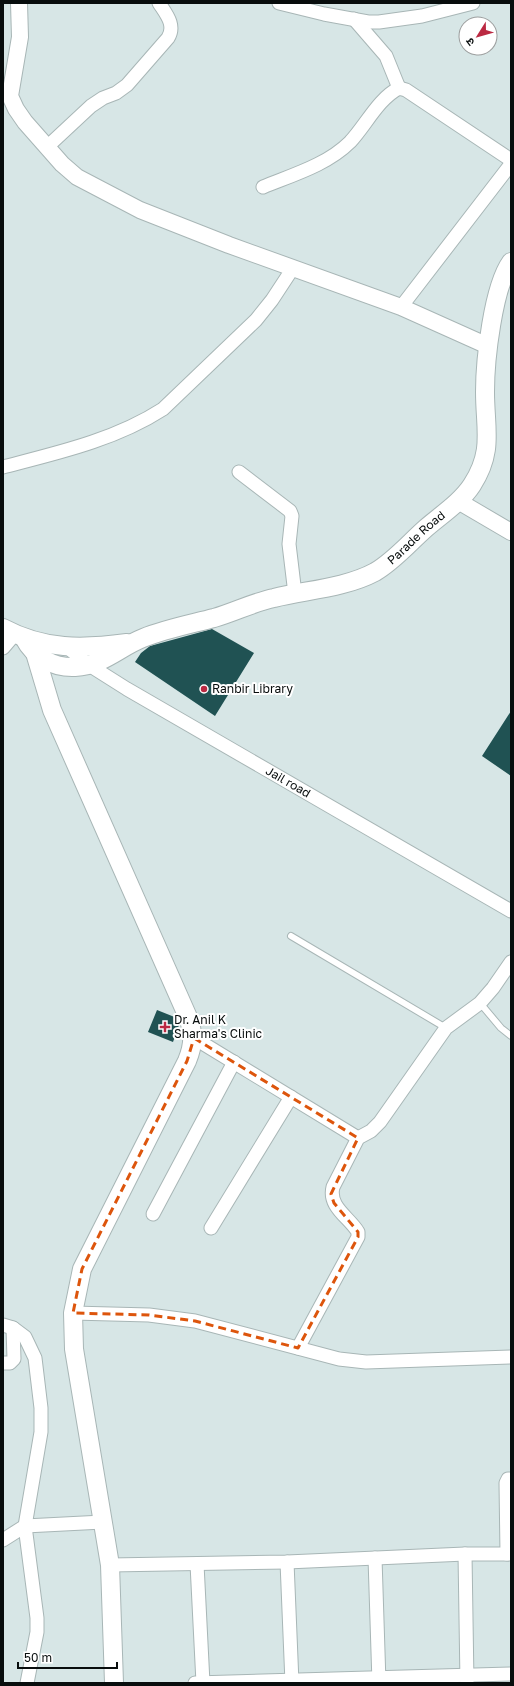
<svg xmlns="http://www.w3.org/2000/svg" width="514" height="1686" font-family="'Golos Text','Noto Sans Devanagari',sans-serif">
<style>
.building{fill:#205253}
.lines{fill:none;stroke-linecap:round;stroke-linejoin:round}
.service-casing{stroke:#a8b6b6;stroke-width:8}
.minor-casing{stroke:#a8b6b6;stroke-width:15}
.tertiary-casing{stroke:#a8b6b6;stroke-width:18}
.secondary-casing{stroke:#a8b6b6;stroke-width:20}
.service{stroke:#fff;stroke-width:6}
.minor{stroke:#fff;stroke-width:13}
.tertiary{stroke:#fff;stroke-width:16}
.secondary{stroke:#fff;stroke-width:18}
.marked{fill:none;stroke:#dd550c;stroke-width:3;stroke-dasharray:8 5;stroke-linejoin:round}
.poi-dot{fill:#bb2942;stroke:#fff;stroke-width:1.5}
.labels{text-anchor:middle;stroke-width:4;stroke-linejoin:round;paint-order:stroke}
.street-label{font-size:12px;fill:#080d0d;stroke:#fff}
.poi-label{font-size:12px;fill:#080d0d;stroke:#fff;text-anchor:start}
</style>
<rect width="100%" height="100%" fill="#d7e6e6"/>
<path class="building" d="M 212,629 L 254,653 L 215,716 L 135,662 L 141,653 L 150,646 Z
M 511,711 L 511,776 L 482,756 Z
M 157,1010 L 177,1018 L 179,1025 L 173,1042 L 148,1032 Z"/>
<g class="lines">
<defs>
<path id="service" d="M 291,936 L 446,1028
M 480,1003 L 501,1028 L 511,1036"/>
<g id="minor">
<path d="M 279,3 L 324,14 L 368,22 L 379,22 L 422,16 L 473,3"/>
<path d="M 354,19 L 386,56 L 399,88"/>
<path d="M 47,147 L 91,106 L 103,98 L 116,93 L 127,85 L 168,38 C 176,25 166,14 159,3"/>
<path d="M 263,187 C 292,175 327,165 350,142 C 366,125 378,99 399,88 L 406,90 L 511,160"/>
<path d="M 401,307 L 511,164"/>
<path d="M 3,467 C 57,453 115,440 163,409 L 256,320 L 272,300 L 293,268"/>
<path d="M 239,472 L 290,511 L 292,516 L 289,544 L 295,594"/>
<path d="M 3,648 L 15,634"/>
<path id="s1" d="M 68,648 L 89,665 L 127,689 L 511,911"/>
<path d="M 194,1038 L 358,1138"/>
<path d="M 153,1214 L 234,1062"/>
<path d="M 211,1228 L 291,1097"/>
<path d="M 73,1313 L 149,1315 L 195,1321 L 339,1359 L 366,1362 L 511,1357"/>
<path d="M 3,1325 L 13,1328 L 25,1337 L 35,1358 L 41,1408 L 41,1432 L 25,1526 L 37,1618 L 37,1632 L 27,1683"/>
<path d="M 298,1348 L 358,1237 L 358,1232 C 349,1217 328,1207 333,1187 L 358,1138 L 371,1131 L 380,1122 L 446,1028 L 480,1003 L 493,988 L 511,962"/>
<path d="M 3,1363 L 10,1363 L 14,1359 L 13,1328"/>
<path d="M 3,1540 L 25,1526 L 103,1522"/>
<path d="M 465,1554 L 467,1683"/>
<path d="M 507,1554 L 506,1483 L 508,1479 L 511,1479"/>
<path d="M 375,1558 L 379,1683"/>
<path d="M 287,1562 L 292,1683"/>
<path d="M 197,1564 L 203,1683"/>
<path d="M 110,1565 L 287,1562 L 465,1554 L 511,1554"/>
<path d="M 195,1683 L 511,1674"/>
</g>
<path id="tertiary" d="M 19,3 L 20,37 L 10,96 L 16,109 L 25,122 L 62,164 L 77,177 L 140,210 L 229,245 L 401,307 L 488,346
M 458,501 L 511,532"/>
<g id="secondary">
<path d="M 3,628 C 44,650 83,649 127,643"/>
<path id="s2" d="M 24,638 C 34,657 53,668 75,667 C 104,665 118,648 143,638 C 165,629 191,624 214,618 C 235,612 254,602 274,598 C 307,590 345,588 375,572 C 394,561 409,543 426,528 C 441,515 461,502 472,485 C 494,451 485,429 485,392 C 485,360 493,287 511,262"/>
<path d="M 35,653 L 52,710 L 187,1015 C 194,1032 194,1044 187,1061 L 82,1269 L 73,1313 L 74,1349 L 110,1565 L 114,1683"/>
</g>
</defs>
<use href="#service" class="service-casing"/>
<use href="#minor" class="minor-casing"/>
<use href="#tertiary" class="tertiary-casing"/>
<use href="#secondary" class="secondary-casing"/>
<use href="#service" class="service"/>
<use href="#minor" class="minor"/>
<use href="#tertiary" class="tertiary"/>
<use href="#secondary" class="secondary"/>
</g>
<path class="marked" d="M 194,1038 L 358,1138 L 331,1194 L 334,1203 L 358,1232 L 358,1237 L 298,1348 L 195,1321 L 149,1315 L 73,1313 L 82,1269 L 187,1061 Z"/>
<g class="poi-dot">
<circle cx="204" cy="689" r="4"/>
<path d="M163 1021h4v4h4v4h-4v4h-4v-4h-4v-4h4z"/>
</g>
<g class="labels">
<g class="street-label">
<text dy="4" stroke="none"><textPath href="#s2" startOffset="432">Parade Road</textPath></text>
<text dy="4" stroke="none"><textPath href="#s1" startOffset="258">Jail road</textPath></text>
</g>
<g class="poi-label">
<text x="212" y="693">Ranbir Library</text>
<text x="174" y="1024">Dr. Anil K<tspan x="174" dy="14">Sharma's Clinic</tspan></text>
</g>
</g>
<rect width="514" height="1686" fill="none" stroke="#080d0d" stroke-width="8"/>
<g transform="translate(478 36) rotate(233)"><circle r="19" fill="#ffffff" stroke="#9c9e9e"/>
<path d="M0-3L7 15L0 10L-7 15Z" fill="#bb2942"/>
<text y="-6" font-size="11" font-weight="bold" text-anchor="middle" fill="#080d0d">उ</text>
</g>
<path d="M18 1662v6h99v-6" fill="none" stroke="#080d0d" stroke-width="2"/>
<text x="24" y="1662" font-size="12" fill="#080d0d" stroke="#ffffff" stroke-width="3" paint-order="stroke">50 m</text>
</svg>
